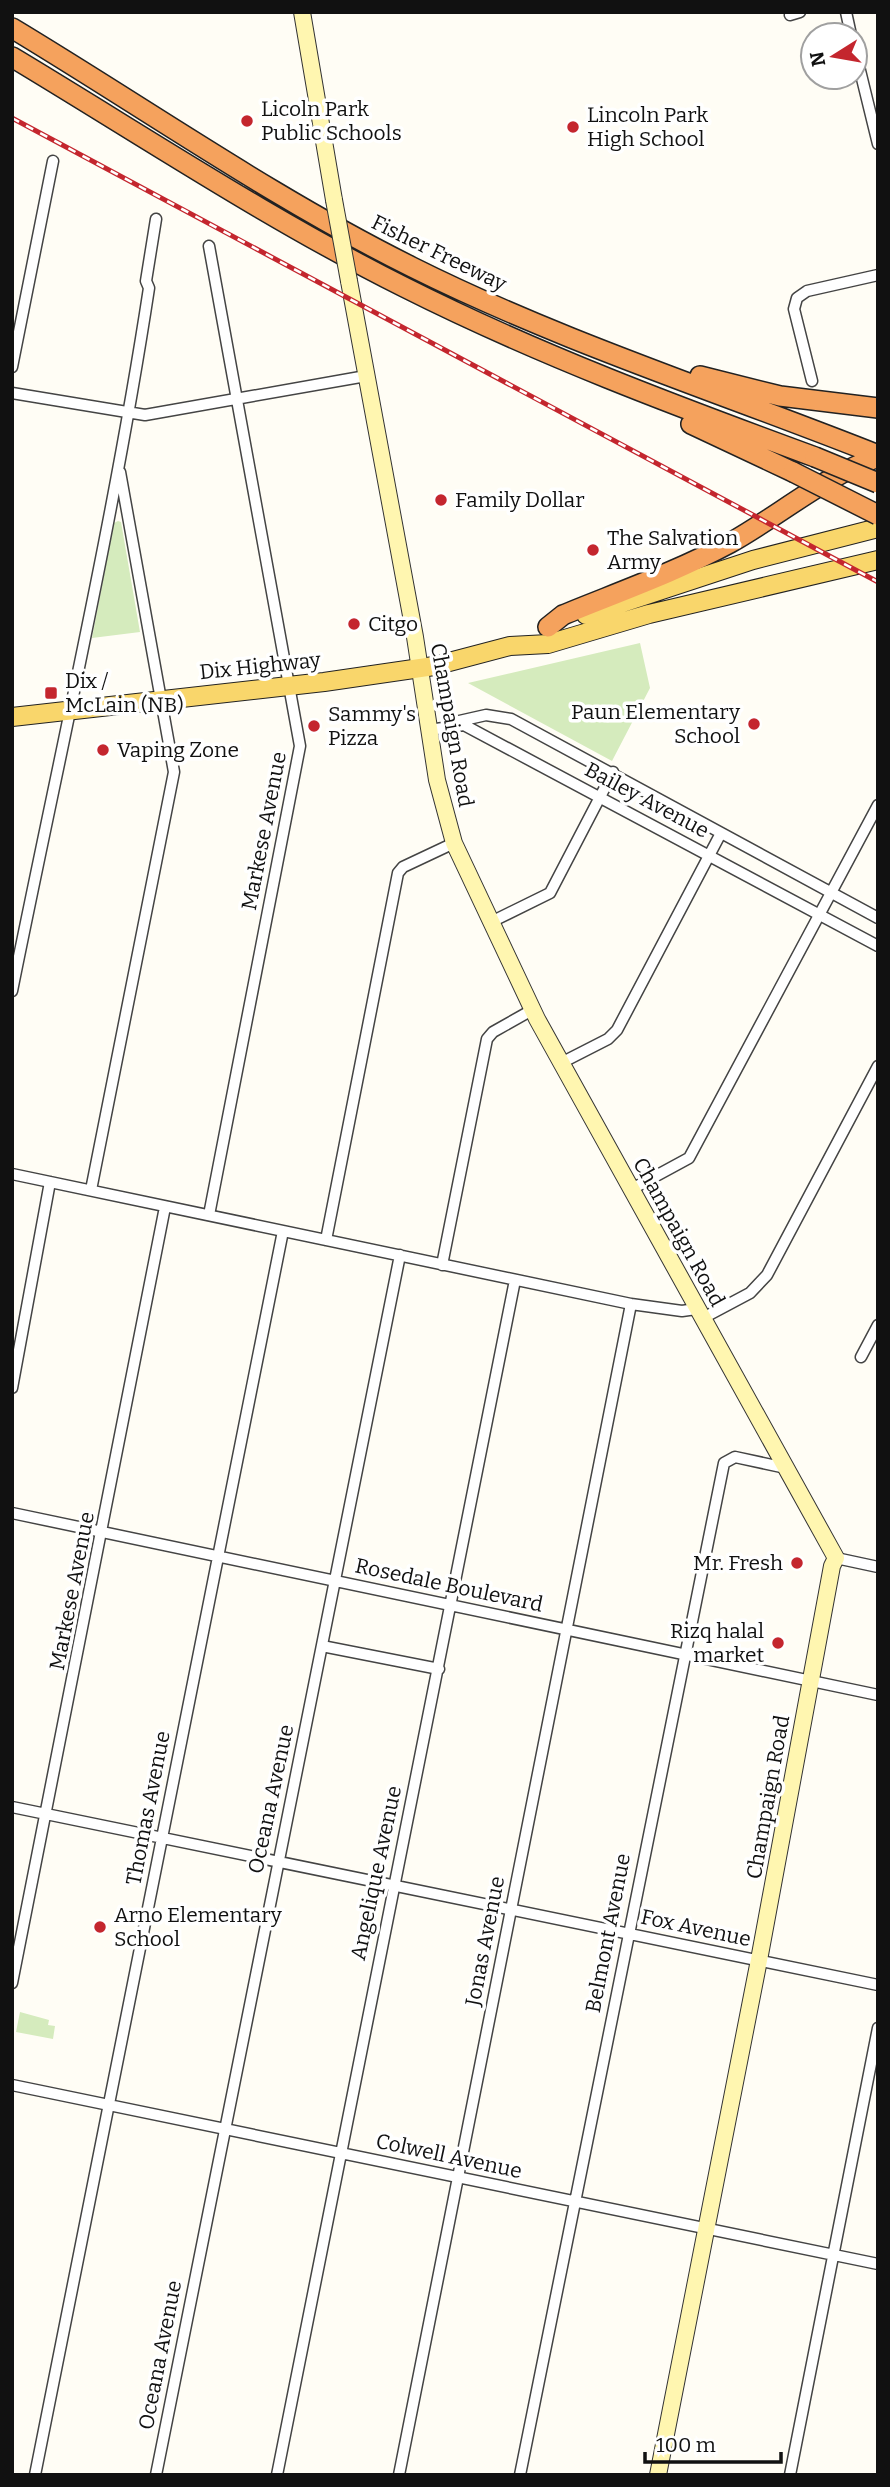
<svg xmlns="http://www.w3.org/2000/svg" width="890" height="2487" font-family="Bitter,serif">
<style>
.green{fill:#d5ebbd}
.lines{fill:none;stroke-linecap:round;stroke-linejoin:round}
.street-casing{stroke:#444;stroke-width:13}
.secondary-casing{stroke:#333;stroke-width:18}
.primary-casing{stroke:#222;stroke-width:20}
.highway-casing{stroke:#222;stroke-width:22}
.street{stroke:#fff;stroke-width:10}
.secondary{stroke:#fff6b0;stroke-width:16}
.primary{stroke:#f9d66b;stroke-width:18}
.highway{stroke:#f5a25d;stroke-width:19}
.rail-casing{stroke:#c4262e;stroke-width:5}
.rail{stroke:#fff;stroke-width:2.5;stroke-dasharray:8;stroke-linecap:butt}
.secondary-bridge-casing{stroke:#333;stroke-width:18;stroke-linecap:butt}
.highway-bridge-casing{stroke:#222;stroke-width:22;stroke-linecap:butt}
.secondary-bridge{stroke:#fff6b0;stroke-width:16}
.highway-bridge{stroke:#f5a25d;stroke-width:19}
.poi-dot{fill:#c4262e;stroke:#fff;stroke-width:2.5}
.labels{text-anchor:middle;stroke-width:7;stroke-linejoin:round;paint-order:stroke}
.poi-label{font-size:21px;fill:#111;stroke:#fff;text-anchor:start}
.street-label{font-size:21px;fill:#111;stroke:#fff}
</style>
<rect width="100%" height="100%" fill="#fffdf5"/>
<path class="green" d="M 118,521 L 121,522 L 140,632 L 92,638 L 114,523 Z
M 640,643 L 650,688 L 612,761 L 468,683 Z
M 20,2012 L 49,2020 L 48,2025 L 55,2026 L 53,2039 L 16,2032 Z"/>
<g class="lines">
<defs>
<path id="street" d="M 846,12 L 851,35
M 790,15 L 800,12
M 855,50 L 878,144
M 209,246 L 300,746 L 209,1215
M 12,367 L 53,161
M 812,381 L 794,309 L 797,298 L 807,291 L 878,275
M 12,393 L 145,415 L 366,376
M 455,722 L 486,715 L 511,719 L 878,918
M 429,730 L 464,725 L 878,946
M 491,922 L 550,893 L 613,772
M 12,991 C 59,757 113,524 149,288 L 146,281 L 156,219
M 561,1063 L 608,1039 L 617,1030 L 721,833
M 12,1174 L 631,1304 L 682,1311 L 696,1309
M 91,1190 L 174,772 L 120,472
M 630,1190 L 689,1158 L 878,805
M 326,1240 L 398,873 L 403,867 L 454,843
M 442,1265 L 487,1039 L 493,1032 L 532,1010
M 703,1318 L 750,1293 L 767,1275 L 878,1066
M 861,1357 L 878,1325
M 12,1388 L 50,1182
M 12,1513 L 878,1695
M 836,1558 L 878,1567
M 322,1646 L 439,1669
M 12,1807 L 878,1985
M 12,1983 L 165,1207
M 12,2085 L 878,2264
M 35,2475 L 283,1231
M 156,2475 L 400,1255
M 277,2475 L 515,1280
M 399,2475 L 631,1304
M 520,2475 L 724,1463 L 735,1457 L 786,1468
M 790,2475 L 878,2028"/>
<path id="secondary" d="M 302,12 L 334,200
M 349,281 L 415,637 L 437,780 L 454,843 L 537,1019 L 836,1558 L 832,1566 L 759,1960 L 658,2475"/>
<path id="primary" d="M 586,615 L 753,560 L 878,528
M 12,717 L 324,682 L 434,666 L 510,646 L 548,644 L 649,614 L 878,560"/>
<path id="highway" d="M 12,28 C 145,108 273,198 412,267 C 562,342 722,393 878,455
M 12,57 C 142,135 268,219 404,287 C 537,354 676,406 815,457
M 700,376 L 780,396 L 878,408
M 691,424 L 793,472
M 548,627 L 563,615 C 619,592 676,572 730,543 C 780,515 823,477 878,457"/>
</defs>
<use href="#street" class="street-casing"/>
<use href="#secondary" class="secondary-casing"/>
<use href="#primary" class="primary-casing"/>
<use href="#highway" class="highway-casing"/>
<use href="#street" class="street"/>
<use href="#secondary" class="secondary"/>
<use href="#primary" class="primary"/>
<use href="#highway" class="highway"/>
<defs>
<path id="rail" d="M 12,118 L 878,582"/>
</defs>
<use href="#rail" class="rail-casing"/>
<use href="#rail" class="rail"/>
<defs>
<path id="secondary-bridge" d="M 334,200 L 349,281"/>
<path id="highway-bridge" d="M 815,457 L 878,483
M 793,472 L 878,515"/>
</defs>
<use href="#secondary-bridge" class="secondary-bridge-casing"/>
<use href="#highway-bridge" class="highway-bridge-casing"/>
<use href="#secondary-bridge" class="secondary-bridge"/>
<use href="#highway-bridge" class="highway-bridge"/>
</g>
<g class="poi-dot">
<circle cx="247" cy="121" r="7"/>
<circle cx="573" cy="127" r="7"/>
<circle cx="441" cy="500" r="7"/>
<circle cx="593" cy="550" r="7"/>
<circle cx="354" cy="624" r="7"/>
<rect x="44" y="686" width="14" height="14" rx="3.5"/>
<circle cx="754" cy="724" r="7"/>
<circle cx="314" cy="726" r="7"/>
<circle cx="103" cy="750" r="7"/>
<circle cx="797" cy="1563" r="7"/>
<circle cx="778" cy="1643" r="7"/>
<circle cx="100" cy="1927" r="7"/>
</g>
<g class="labels">
<g class="poi-label">
<text x="261" y="116">Licoln Park<tspan x="261" dy="24">Public Schools</tspan></text>
<text x="587" y="122">Lincoln Park<tspan x="587" dy="24">High School</tspan></text>
<text x="455" y="507">Family Dollar</text>
<text x="607" y="545">The Salvation<tspan x="607" dy="24">Army</tspan></text>
<text x="368" y="631">Citgo</text>
<text x="65" y="688">Dix /<tspan x="65" dy="24">McLain (NB)</tspan></text>
<text x="740" y="719" text-anchor="end">Paun Elementary<tspan x="740" dy="24">School</tspan></text>
<text x="328" y="721">Sammy's<tspan x="328" dy="24">Pizza</tspan></text>
<text x="117" y="757">Vaping Zone</text>
<text x="783" y="1570" text-anchor="end">Mr. Fresh</text>
<text x="764" y="1638" text-anchor="end">Rizq halal<tspan x="764" dy="24">market</tspan></text>
<text x="114" y="1922">Arno Elementary<tspan x="114" dy="24">School</tspan></text>
</g>
<g class="street-label">
<text transform="translate(439 253) rotate(26)" y="7">Fisher Freeway</text>
<text transform="translate(260 666) rotate(-6)" y="7">Dix Highway</text>
<text transform="translate(452 725) rotate(80)" y="7">Champaign Road</text>
<text transform="translate(647 800) rotate(28)" y="7">Bailey Avenue</text>
<text transform="translate(264 831) rotate(-79)" y="7">Markese Avenue</text>
<text transform="translate(679 1232) rotate(61)" y="7">Champaign Road</text>
<text transform="translate(449 1585) rotate(12)" y="7">Rosedale Boulevard</text>
<text transform="translate(72 1591) rotate(-79)" y="7">Markese Avenue</text>
<text transform="translate(768 1797) rotate(-80)" y="7">Champaign Road</text>
<text transform="translate(271 1799) rotate(-78)" y="7">Oceana Avenue</text>
<text transform="translate(148 1808) rotate(-79)" y="7">Thomas Avenue</text>
<text transform="translate(376 1873) rotate(-78)" y="7">Angelique Avenue</text>
<text transform="translate(696 1928) rotate(12)" y="7">Fox Avenue</text>
<text transform="translate(608 1933) rotate(-79)" y="7">Belmont Avenue</text>
<text transform="translate(485 1941) rotate(-79)" y="7">Jonas Avenue</text>
<text transform="translate(449 2156) rotate(12)" y="7">Colwell Avenue</text>
<text transform="translate(160 2355) rotate(-79)" y="7">Oceana Avenue</text>
</g>
</g>
<rect width="890" height="2487" fill="none" stroke="#111111" stroke-width="28"/>
<g transform="translate(834 56) rotate(259)"><circle r="33" fill="#ffffff" stroke="#a0a0a0" stroke-width="2"/>
<path d="M0-5L12 26L0 18L-12 26Z" fill="#c4262e"/>
<text y="-10" font-size="19" font-weight="bold" text-anchor="middle" fill="#111111">N</text>
</g>
<path d="M645 2452v10h136v-10" fill="none" stroke="#111111" stroke-width="3.5"/>
<text x="656" y="2452" font-size="21" fill="#111111" stroke="#ffffff" stroke-width="5" paint-order="stroke">100 m</text>
</svg>
